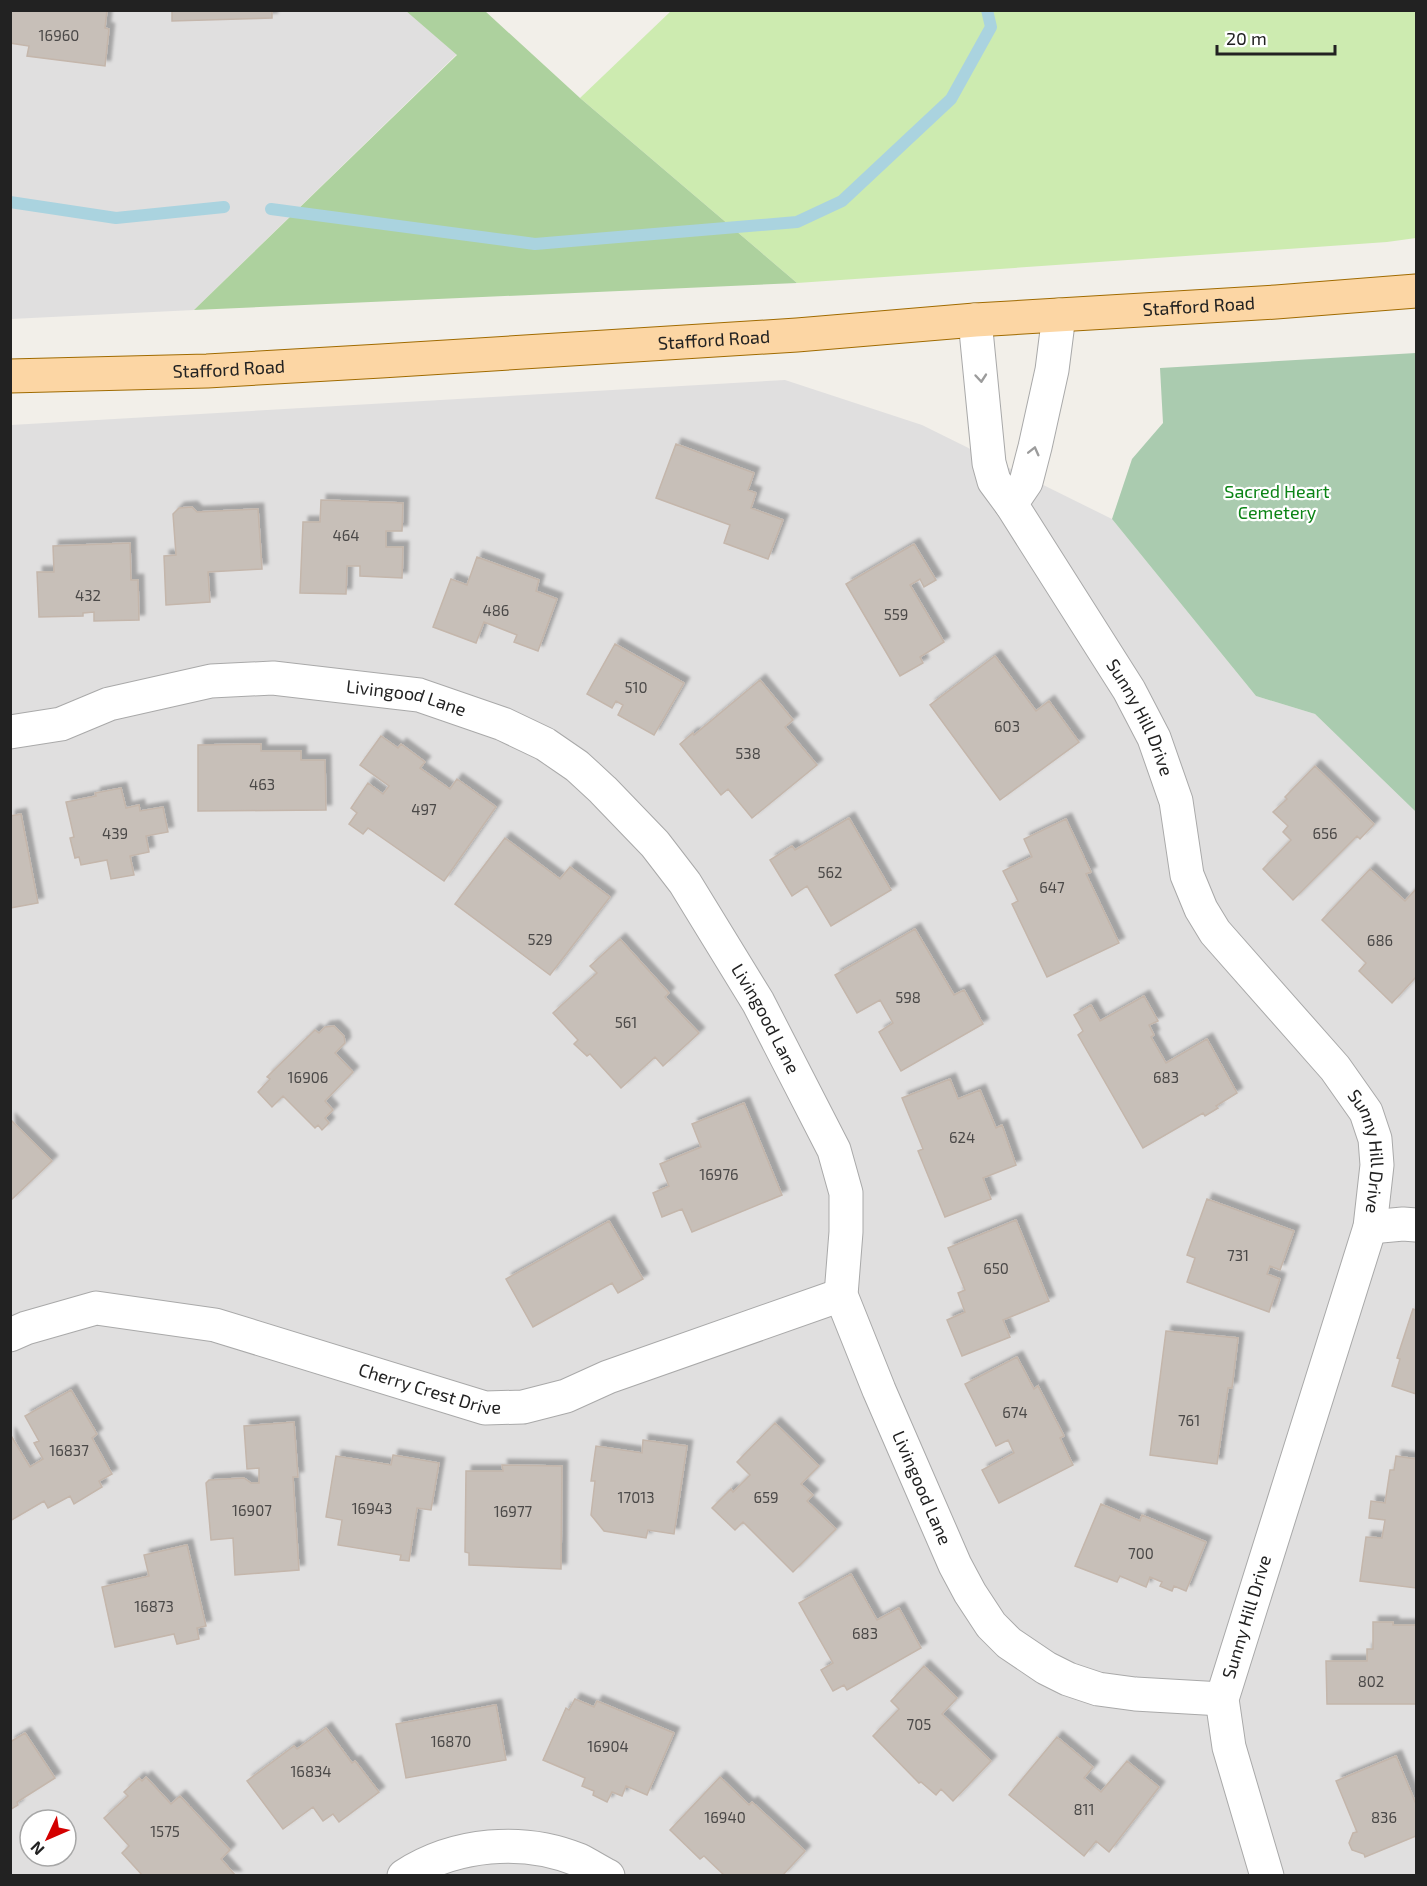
<svg xmlns="http://www.w3.org/2000/svg" width="1427" height="1886" font-family="'Exo 2',sans-serif">
<style>
.residential{fill:#e0dfdf;fill-rule:evenodd}
.grass{fill:#cdebb0}
.forest{fill:#add19e}
.cemetery{fill:#aacbaf}
.lines{fill:none;stroke-linecap:round;stroke-linejoin:round}
.stream{stroke:#aad3df;stroke-width:12}
.building{fill:#c7bfb8;stroke:#c4b6ab;stroke-width:1.5;filter:url(#shadow)}
.minor-casing{stroke:#a9a9a9;stroke-width:35}
.major-casing{stroke:#a06b00;stroke-width:35}
.minor{stroke:#fff;stroke-width:33}
.major{stroke:#fcd6a4;stroke-width:33}
.oneway{stroke:#9c9c9c}
.labels{text-anchor:middle;stroke-width:4.5;stroke-linejoin:round;paint-order:stroke}
.number-label{font-size:15px;fill:#4b4948}
.street-label{font-size:18px;fill:#222;stroke:#fff}
.park-label{font-size:18px;fill:#0c8416;stroke:#fff}
</style>
<defs>
<filter id="shadow"><feDropShadow dx="5.5" dy="-5.5" stdDeviation="1.5" flood-color="#0004"/></filter>
</defs>
<rect width="100%" height="100%" fill="#f2efe9"/>
<path class="residential" d="M 10,11 L 406,11 L 457,54 L 194,310 L 11,319 Z
M 785,380 L 922,425 L 1112,519 L 1256,696 L 1315,714 L 1416,812 L 1416,1875 L 11,1876 L 11,425 ZM 30,1820 L 66,1820 L 66,1856 L 30,1856 Z"/>
<path class="grass" d="M 671,11 L 1416,11 L 1416,238 L 1387,242 L 797,283 L 580,98 Z"/>
<path class="forest" d="M 406,11 L 485,11 L 580,98 L 797,283 L 194,310 L 457,55 Z"/>
<path class="cemetery" d="M 1416,353 L 1416,812 L 1315,714 L 1256,696 L 1112,519 L 1132,459 L 1163,423 L 1160,368 Z"/>
<g class="lines">
<path class="stream" d="M 10,202 L 116,218 L 224,207
M 271,209 L 535,244 L 797,222 L 842,201 L 951,99 L 991,27 L 987,10"/>
</g>
<path class="building" d="M 10,10 L 107,10 L 105,28 L 109,29 L 105,66 L 27,56 L 29,46 L 10,43 Z
M 172,10 L 272,10 L 272,18 L 172,21 Z
M 676,444 L 754,473 L 748,490 L 756,493 L 751,508 L 783,520 L 768,559 L 724,543 L 730,525 L 656,498 Z
M 321,500 L 403,503 L 402,531 L 386,531 L 386,547 L 403,547 L 402,578 L 360,576 L 360,566 L 347,566 L 346,594 L 300,593 L 303,522 L 320,522 Z
M 192,507 L 197,512 L 258,509 L 262,569 L 208,572 L 210,602 L 166,605 L 164,556 L 176,555 L 173,514 L 179,508 Z
M 130,543 L 131,580 L 138,580 L 139,620 L 94,621 L 94,612 L 83,613 L 83,616 L 39,617 L 37,572 L 54,572 L 53,546 Z
M 914,544 L 936,580 L 924,587 L 920,579 L 910,585 L 944,642 L 920,657 L 923,663 L 900,676 L 846,584 Z
M 477,557 L 539,580 L 536,591 L 557,599 L 538,651 L 514,642 L 517,635 L 484,622 L 476,643 L 433,627 L 451,579 L 467,585 Z
M 615,644 L 684,683 L 654,735 L 618,715 L 623,705 L 616,701 L 612,708 L 587,694 Z
M 995,656 L 1036,711 L 1049,701 L 1079,742 L 1000,800 L 930,705 Z
M 760,680 L 793,720 L 785,727 L 817,765 L 752,818 L 728,789 L 721,795 L 680,744 L 693,733 L 694,735 Z
M 381,736 L 398,748 L 401,744 L 425,762 L 420,768 L 450,789 L 457,779 L 496,807 L 444,881 L 368,828 L 363,834 L 349,824 L 357,813 L 351,808 L 368,783 L 383,794 L 389,786 L 360,765 Z
M 261,744 L 261,751 L 301,751 L 301,760 L 325,760 L 326,810 L 198,811 L 198,745 Z
M 1315,766 L 1374,824 L 1360,839 L 1357,836 L 1293,900 L 1263,869 L 1291,840 L 1283,832 L 1288,826 L 1273,812 L 1287,799 L 1285,797 Z
M 121,788 L 126,808 L 139,805 L 140,811 L 163,807 L 168,832 L 146,836 L 149,852 L 130,856 L 134,875 L 111,879 L 107,860 L 81,865 L 79,857 L 75,858 L 70,838 L 74,837 L 66,802 L 96,796 L 95,793 Z
M 21,814 L 38,903 L 10,908 L 10,816 Z
M 849,818 L 891,890 L 831,926 L 807,886 L 792,896 L 770,860 L 792,846 L 795,850 Z
M 1066,819 L 1091,872 L 1086,874 L 1119,943 L 1047,977 L 1012,904 L 1018,901 L 1003,871 L 1032,857 L 1024,839 Z
M 505,838 L 560,879 L 570,867 L 610,897 L 550,975 L 455,904 Z
M 1370,869 L 1405,901 L 1416,889 L 1416,977 L 1392,1003 L 1359,971 L 1366,963 L 1322,920 Z
M 915,929 L 954,995 L 964,990 L 983,1024 L 901,1071 L 879,1032 L 893,1023 L 880,1000 L 857,1013 L 835,975 Z
M 620,939 L 669,993 L 665,997 L 699,1033 L 663,1066 L 655,1057 L 621,1088 L 590,1054 L 587,1056 L 574,1044 L 578,1040 L 553,1013 L 597,973 L 590,966 Z
M 1144,996 L 1158,1021 L 1149,1025 L 1154,1035 L 1151,1037 L 1166,1063 L 1207,1039 L 1237,1093 L 1216,1106 L 1218,1108 L 1205,1116 L 1203,1113 L 1143,1148 L 1078,1035 L 1083,1031 L 1074,1015 L 1091,1005 L 1100,1021 Z
M 334,1026 L 344,1036 L 345,1043 L 335,1053 L 353,1072 L 325,1101 L 333,1110 L 325,1118 L 329,1123 L 322,1130 L 318,1125 L 315,1128 L 283,1096 L 272,1107 L 258,1092 L 270,1079 L 267,1077 L 315,1030 L 319,1033 L 325,1027 Z
M 950,1079 L 958,1099 L 980,1090 L 996,1128 L 1002,1125 L 1016,1165 L 983,1178 L 991,1199 L 945,1217 L 918,1151 L 923,1149 L 902,1098 Z
M 744,1103 L 782,1195 L 692,1232 L 682,1209 L 662,1217 L 653,1193 L 669,1186 L 660,1164 L 701,1147 L 692,1124 Z
M 10,1119 L 52,1161 L 10,1201 Z
M 1207,1199 L 1294,1231 L 1280,1270 L 1270,1266 L 1267,1274 L 1280,1279 L 1269,1312 L 1187,1282 L 1195,1258 L 1187,1255 Z
M 1016,1220 L 1049,1301 L 1003,1320 L 1010,1337 L 962,1356 L 947,1320 L 965,1312 L 958,1293 L 965,1290 L 948,1248 Z
M 609,1221 L 643,1279 L 618,1293 L 612,1283 L 533,1327 L 506,1279 Z
M 1413,1309 L 1416,1310 L 1416,1394 L 1392,1386 L 1400,1359 L 1397,1358 Z
M 1166,1331 L 1238,1338 L 1232,1388 L 1228,1388 L 1217,1464 L 1150,1455 Z
M 1017,1357 L 1034,1389 L 1038,1386 L 1064,1436 L 1060,1438 L 1073,1465 L 999,1503 L 982,1470 L 1014,1453 L 1008,1440 L 996,1446 L 965,1384 Z
M 71,1390 L 97,1434 L 92,1438 L 112,1474 L 99,1481 L 102,1487 L 74,1504 L 70,1496 L 48,1508 L 44,1501 L 10,1521 L 10,1434 L 30,1467 L 43,1459 L 34,1443 L 39,1441 L 25,1416 Z
M 294,1422 L 298,1477 L 293,1477 L 299,1570 L 235,1575 L 233,1538 L 211,1540 L 206,1483 L 209,1480 L 244,1478 L 251,1483 L 259,1483 L 259,1468 L 247,1469 L 244,1426 Z
M 775,1423 L 819,1466 L 801,1484 L 813,1495 L 807,1501 L 836,1529 L 793,1572 L 743,1522 L 735,1530 L 712,1508 L 731,1489 L 733,1492 L 750,1475 L 737,1462 Z
M 643,1440 L 687,1446 L 674,1534 L 648,1530 L 646,1538 L 604,1531 L 591,1515 L 595,1481 L 591,1481 L 596,1446 L 642,1453 Z
M 393,1455 L 439,1463 L 431,1510 L 417,1508 L 409,1561 L 400,1560 L 401,1555 L 338,1545 L 342,1520 L 326,1517 L 336,1456 L 391,1465 Z
M 1396,1456 L 1416,1459 L 1416,1588 L 1360,1581 L 1366,1537 L 1382,1538 L 1385,1520 L 1369,1518 L 1371,1501 L 1385,1503 L 1390,1470 L 1394,1470 Z
M 502,1465 L 562,1466 L 561,1569 L 469,1565 L 469,1553 L 465,1552 L 466,1471 L 503,1471 Z
M 1101,1504 L 1140,1521 L 1142,1515 L 1206,1542 L 1186,1591 L 1174,1586 L 1172,1591 L 1160,1586 L 1162,1582 L 1150,1577 L 1146,1587 L 1120,1576 L 1117,1582 L 1075,1566 Z
M 187,1545 L 206,1626 L 197,1628 L 199,1639 L 177,1644 L 174,1634 L 115,1647 L 102,1587 L 149,1576 L 144,1555 Z
M 851,1574 L 877,1620 L 899,1608 L 921,1648 L 847,1690 L 844,1685 L 833,1691 L 821,1670 L 833,1663 L 799,1603 Z
M 1373,1622 L 1393,1622 L 1393,1625 L 1416,1625 L 1416,1704 L 1327,1704 L 1326,1661 L 1367,1661 L 1367,1649 L 1373,1649 Z
M 924,1666 L 957,1698 L 942,1714 L 991,1761 L 953,1801 L 941,1789 L 936,1795 L 921,1782 L 919,1783 L 873,1736 L 899,1709 L 891,1701 Z
M 575,1699 L 594,1707 L 597,1701 L 674,1733 L 647,1795 L 626,1786 L 622,1796 L 612,1792 L 607,1802 L 593,1795 L 594,1791 L 582,1786 L 585,1778 L 543,1760 L 566,1708 L 569,1710 Z
M 496,1705 L 506,1760 L 406,1778 L 396,1724 Z
M 326,1728 L 352,1763 L 355,1761 L 379,1792 L 339,1822 L 333,1814 L 323,1821 L 313,1807 L 283,1829 L 247,1781 L 294,1746 L 297,1749 Z
M 25,1733 L 55,1778 L 17,1802 L 18,1805 L 10,1810 L 10,1742 Z
M 1057,1737 L 1093,1767 L 1084,1778 L 1101,1792 L 1127,1761 L 1159,1787 L 1109,1852 L 1096,1841 L 1084,1856 L 1009,1795 Z
M 1396,1756 L 1416,1804 L 1416,1836 L 1365,1857 L 1364,1854 L 1352,1850 L 1349,1843 L 1353,1833 L 1357,1832 L 1336,1781 Z
M 146,1777 L 171,1804 L 180,1796 L 230,1850 L 221,1859 L 236,1876 L 143,1876 L 122,1853 L 129,1846 L 104,1818 L 128,1796 L 124,1792 L 139,1778 L 142,1781 Z
M 720,1777 L 749,1805 L 752,1802 L 805,1851 L 782,1876 L 725,1876 L 704,1856 L 700,1859 L 670,1830 Z"/>
<g class="lines">
<defs>
<g id="minor">
<path id="s1" d="M 975,320 L 989,463 L 994,481 L 1011,504 L 1129,690 L 1154,738 L 1176,801 L 1187,875 L 1201,909 L 1215,932 L 1335,1068 L 1366,1112 L 1375,1139 L 1377,1165 L 1370,1227 L 1222,1699 L 1229,1747 L 1267,1876"/>
<path d="M 1011,504 L 1026,482 L 1035,447 L 1052,370 L 1059,315"/>
<path id="s2" d="M 10,732 L 61,724 L 109,704 L 211,681 L 273,678 L 419,695 L 503,724 L 545,744 L 577,766 L 603,790 L 655,844 L 685,883 L 758,1002 L 834,1150 L 846,1193 L 846,1232 L 841,1295 L 879,1390 L 955,1565 L 970,1593 L 991,1625 L 1009,1643 L 1046,1668 L 1068,1679 L 1098,1689 L 1135,1694 L 1222,1699"/>
<path d="M 1370,1227 L 1403,1224 L 1416,1225"/>
<path id="s3" d="M 10,1335 L 26,1328 L 96,1308 L 215,1325 L 485,1408 L 523,1407 L 566,1396 L 608,1377 L 841,1295"/>
<path d="M 404,1876 C 455,1843 523,1837 579,1860 C 589,1865 598,1871 608,1876"/>
</g>
<g id="major">
<path id="s4" d="M 10,376 L 207,371 L 381,361 L 797,335 L 975,320 L 1276,302 L 1416,291"/>
</g>
</defs>
<use href="#minor" class="minor-casing"/>
<use href="#major" class="major-casing"/>
<use href="#minor" class="minor"/>
<use href="#major" class="major"/>
</g>
<defs><path id="oneway-chevron" d="M-2-3.5L2.5 0L-2 3.5" fill="none" stroke-width="1.6" stroke-linecap="round" stroke-linejoin="round" transform="scale(1.5)"/></defs>
<g class="oneway">
<use href="#oneway-chevron" transform="translate(981 378) rotate(85)"/>
<use href="#oneway-chevron" transform="translate(1034 451) rotate(-76)"/>
</g>
<g class="labels">
<g class="number-label">
<text x="59" y="41">16960</text>
<text x="346" y="541">464</text>
<text x="88" y="601">432</text>
<text x="496" y="616">486</text>
<text x="896" y="620">559</text>
<text x="636" y="693">510</text>
<text x="1007" y="732">603</text>
<text x="748" y="759">538</text>
<text x="262" y="790">463</text>
<text x="424" y="815">497</text>
<text x="115" y="839">439</text>
<text x="1325" y="839">656</text>
<text x="830" y="878">562</text>
<text x="1052" y="893">647</text>
<text x="540" y="945">529</text>
<text x="1380" y="946">686</text>
<text x="908" y="1003">598</text>
<text x="626" y="1028">561</text>
<text x="308" y="1083">16906</text>
<text x="1166" y="1083">683</text>
<text x="962" y="1143">624</text>
<text x="719" y="1180">16976</text>
<text x="1238" y="1261">731</text>
<text x="996" y="1274">650</text>
<text x="1015" y="1418">674</text>
<text x="1189" y="1426">761</text>
<text x="69" y="1456">16837</text>
<text x="636" y="1503">17013</text>
<text x="766" y="1503">659</text>
<text x="372" y="1514">16943</text>
<text x="252" y="1516">16907</text>
<text x="513" y="1517">16977</text>
<text x="1141" y="1559">700</text>
<text x="154" y="1612">16873</text>
<text x="865" y="1639">683</text>
<text x="1371" y="1687">802</text>
<text x="919" y="1730">705</text>
<text x="451" y="1747">16870</text>
<text x="608" y="1752">16904</text>
<text x="311" y="1777">16834</text>
<text x="1084" y="1815">811</text>
<text x="725" y="1823">16940</text>
<text x="1384" y="1823">836</text>
<text x="165" y="1837">1575</text>
</g>
<g class="street-label">
<text dy="6" stroke="none"><textPath href="#s4" startOffset="1191">Stafford Road</textPath></text>
<text dy="6" stroke="none"><textPath href="#s4" startOffset="705">Stafford Road</textPath></text>
<text dy="6" stroke="none"><textPath href="#s4" startOffset="219">Stafford Road</textPath></text>
<text dy="6" stroke="none"><textPath href="#s2" startOffset="405">Livingood Lane</textPath></text>
<text dy="6" stroke="none"><textPath href="#s1" startOffset="441">Sunny Hill Drive</textPath></text>
<text dy="6" stroke="none"><textPath href="#s2" startOffset="909">Livingood Lane</textPath></text>
<text dy="6" stroke="none"><textPath href="#s1" startOffset="945">Sunny Hill Drive</textPath></text>
<text dy="6" stroke="none"><textPath href="#s3" startOffset="435">Cherry Crest Drive</textPath></text>
<text dy="6" stroke="none"><textPath href="#s2" startOffset="1413">Livingood Lane</textPath></text>
<text transform="translate(1247 1617) rotate(-73)" y="6">Sunny Hill Drive</text>
</g>
<g class="park-label">
<text x="1277" y="498">Sacred Heart<tspan x="1277" dy="21">Cemetery</tspan></text>
</g>
</g>
<rect width="1427" height="1886" fill="none" stroke="#222222" stroke-width="24"/>
<g transform="translate(48 1838) rotate(226)"><circle r="28" fill="#ffffff" stroke="#a7a7a7" stroke-width="1.5"/>
<path d="M0-4.5L10 22L0 15L-10 22Z" fill="#d40000"/>
<text y="-9" font-size="16" font-weight="bold" text-anchor="middle" fill="#222222">N</text>
</g>
<path d="M1217 45v9h118v-9" fill="none" stroke="#222222" stroke-width="3"/>
<text x="1226" y="45" font-size="18" fill="#222222" stroke="#ffffff" stroke-width="4.5" paint-order="stroke">20 m</text>
</svg>
